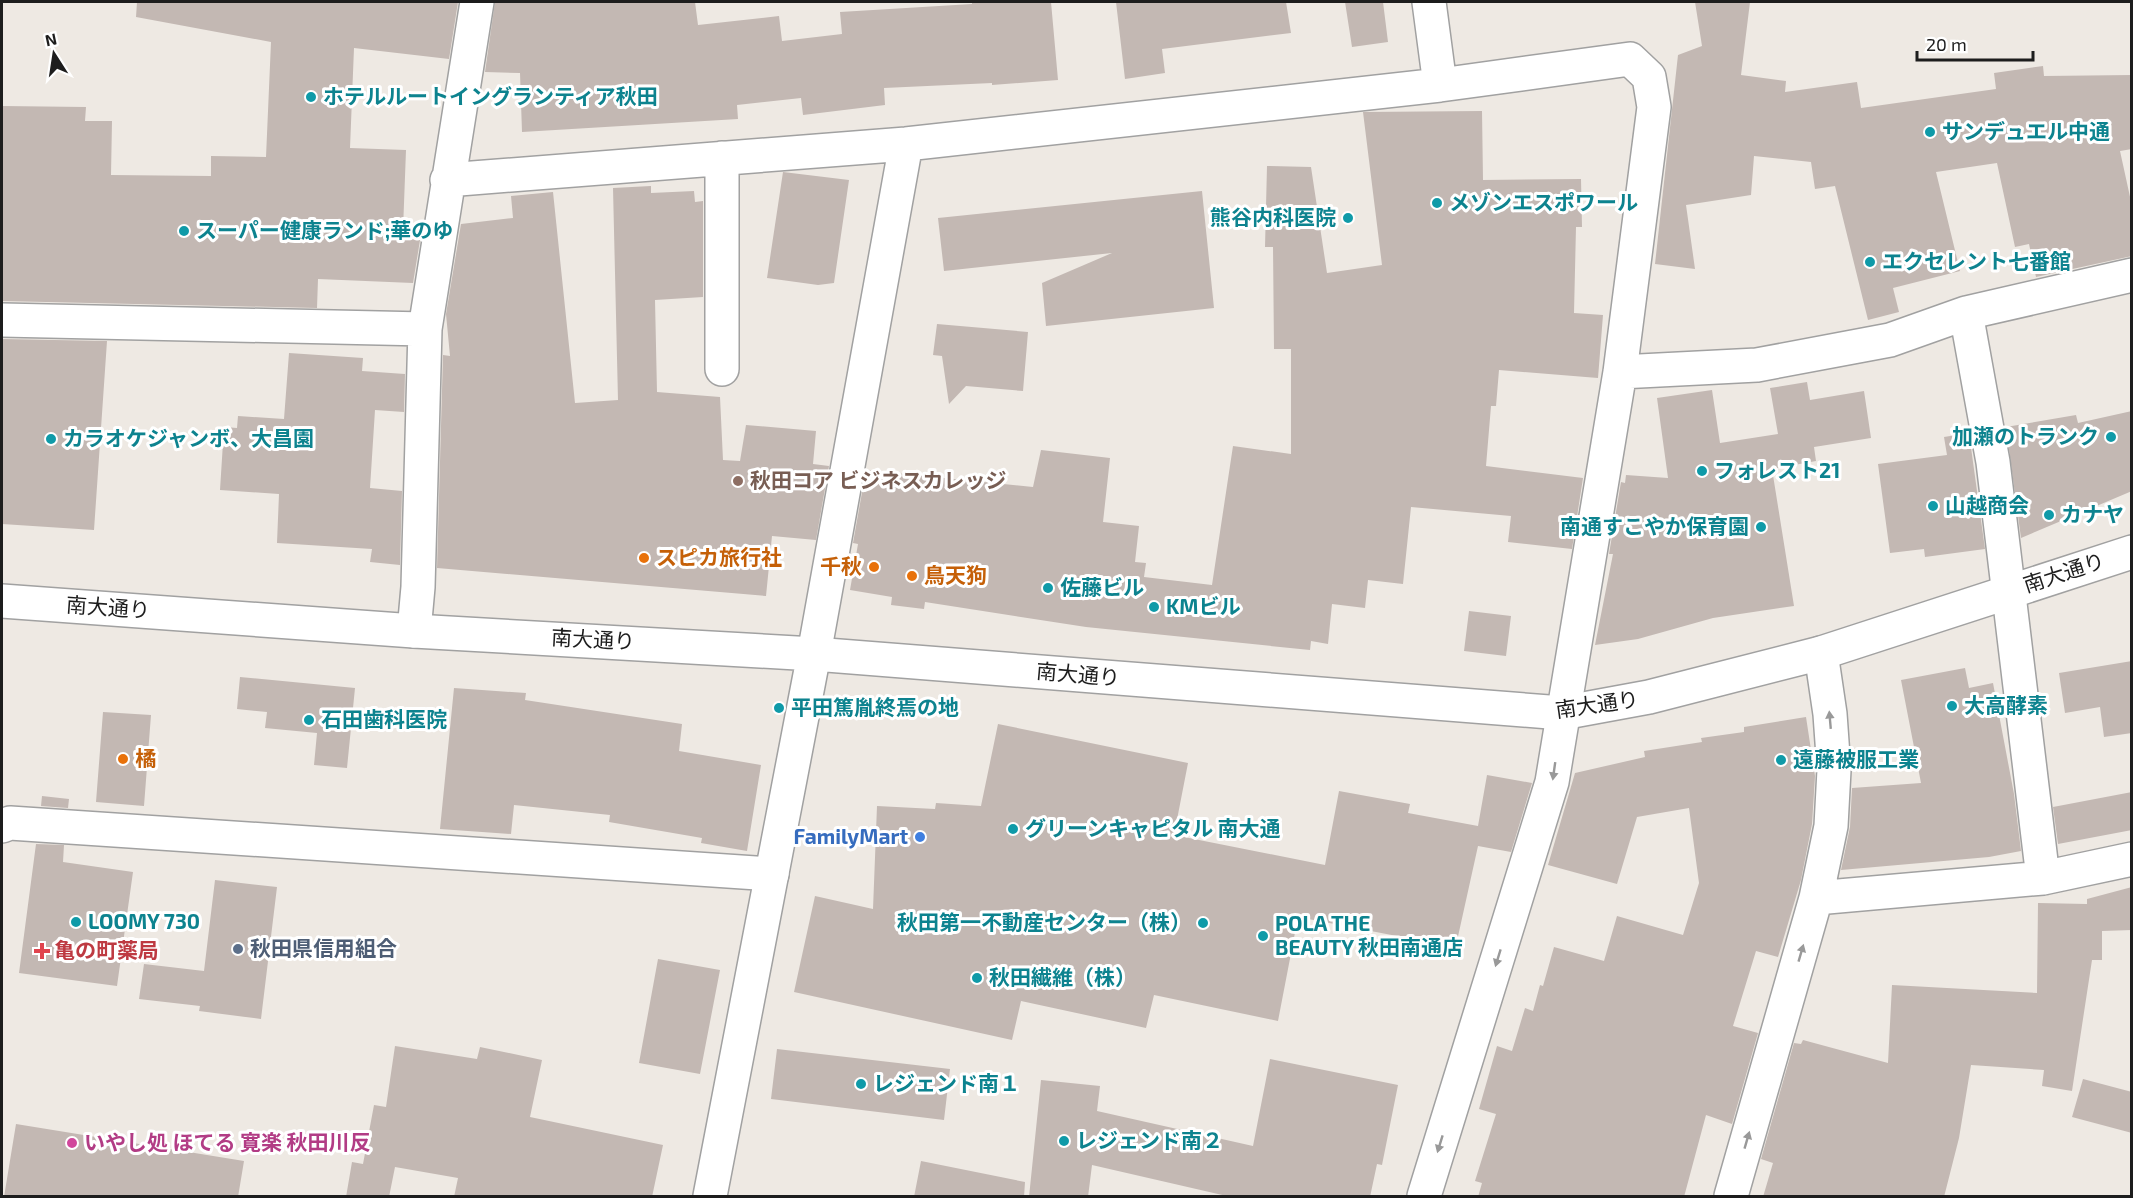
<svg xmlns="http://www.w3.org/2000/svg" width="2133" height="1198" font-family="'Exo 2','Noto Sans JP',sans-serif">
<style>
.building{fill:#c3b8b3}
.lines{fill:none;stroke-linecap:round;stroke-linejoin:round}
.minor-casing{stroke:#a1a1a1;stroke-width:36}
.tertiary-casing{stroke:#a1a1a1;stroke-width:36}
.minor{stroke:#fff;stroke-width:33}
.tertiary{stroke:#fff;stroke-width:33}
.oneway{fill:#999}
.culture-dot{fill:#0f9aa8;stroke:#fff;stroke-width:2}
.education-dot{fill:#8d6e63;stroke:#fff;stroke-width:2}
.food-dot{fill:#e8710a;stroke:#fff;stroke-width:2}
.shop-dot{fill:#3f7fe0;stroke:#fff;stroke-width:2}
.service-dot{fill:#5c6f8a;stroke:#fff;stroke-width:2}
.health-dot{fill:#e0444e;stroke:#fff;stroke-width:2}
.hotel-dot{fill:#d1479c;stroke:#fff;stroke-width:2}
.labels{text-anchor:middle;stroke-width:6;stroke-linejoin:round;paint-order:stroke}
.culture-label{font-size:21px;font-weight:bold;fill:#0d838f;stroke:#fff;text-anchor:start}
.education-label{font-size:21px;font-weight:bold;fill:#785e54;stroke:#fff;text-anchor:start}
.food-label{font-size:21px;font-weight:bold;fill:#c56008;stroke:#fff;text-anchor:start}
.street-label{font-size:21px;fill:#1d1d1d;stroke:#fff}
.shop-label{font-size:21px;font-weight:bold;fill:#366cbe;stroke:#fff;text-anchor:end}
.service-label{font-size:21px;font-weight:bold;fill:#4e5e75;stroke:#fff;text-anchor:start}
.health-label{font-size:21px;font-weight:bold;fill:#be3a42;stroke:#fff;text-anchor:start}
.hotel-label{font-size:21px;font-weight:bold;fill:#b23c85;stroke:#fff;text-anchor:start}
</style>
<rect width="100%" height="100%" fill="#eee9e3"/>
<path class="building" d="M 137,2 L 458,2 L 449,59 L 354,48 L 350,148 L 406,150 L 403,230 L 422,228 L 413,283 L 318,279 L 317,308 L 2,301 L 2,106 L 86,107 L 85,121 L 112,121 L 111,175 L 211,176 L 211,156 L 266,157 L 271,42 L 136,17 Z
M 495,2 L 695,2 L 698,25 L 779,16 L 782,41 L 842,34 L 840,12 L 972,4 L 972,2 L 1051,2 L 1058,80 L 992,85 L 992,83 L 884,88 L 885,105 L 803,115 L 801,98 L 737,105 L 738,119 L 522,132 L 520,73 L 485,72 Z
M 1116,2 L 1286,2 L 1291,33 L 1162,49 L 1165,73 L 1125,79 Z
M 1345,2 L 1383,2 L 1388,42 L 1352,47 Z
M 1695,2 L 1750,2 L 1741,75 L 1786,81 L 1785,92 L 1857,82 L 1861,108 L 1996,89 L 1994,73 L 2043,66 L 2044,76 L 2132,75 L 2132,149 L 2120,151 L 2132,206 L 2132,256 L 2036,277 L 2029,244 L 2015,247 L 1997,163 L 1936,172 L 1960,271 L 1893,288 L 1899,312 L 1868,320 L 1835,186 L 1815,189 L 1811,162 L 1754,156 L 1751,195 L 1686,205 L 1695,269 L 1655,264 L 1678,55 L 1702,46 Z
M 1482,111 L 1483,180 L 1581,179 L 1582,227 L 1576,227 L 1574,313 L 1603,315 L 1598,378 L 1499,370 L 1496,406 L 1491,406 L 1486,466 L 1583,478 L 1572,549 L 1508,542 L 1511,516 L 1411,507 L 1403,584 L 1368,580 L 1365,608 L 1332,604 L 1328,644 L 1311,641 L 1310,650 L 1086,627 L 925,602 L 924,609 L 891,605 L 892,597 L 850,590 L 858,544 L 853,543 L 866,470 L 1033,487 L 1041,450 L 1110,458 L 1103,522 L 1139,526 L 1135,562 L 1146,563 L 1144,577 L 1212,585 L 1233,446 L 1291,454 L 1291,349 L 1274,349 L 1273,247 L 1265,247 L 1267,166 L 1311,167 L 1327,273 L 1382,265 L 1363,112 Z
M 783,172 L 849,180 L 834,283 L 818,285 L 767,278 Z
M 651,186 L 651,193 L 694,191 L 695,202 L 703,201 L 703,297 L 655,300 L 657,392 L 720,397 L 723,460 L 740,461 L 746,425 L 816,431 L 813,464 L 829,466 L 816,540 L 772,536 L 766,596 L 437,568 L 443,355 L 450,356 L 446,314 L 461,224 L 513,218 L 511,196 L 553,192 L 575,403 L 618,400 L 613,188 Z
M 1202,191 L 1214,308 L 1046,326 L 1042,283 L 1112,253 L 944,271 L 938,218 Z
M 937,324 L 1028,332 L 1023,391 L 966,386 L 949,404 L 942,356 L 933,355 Z
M 2,339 L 107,341 L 94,530 L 2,524 Z
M 289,353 L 363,358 L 362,371 L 405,374 L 404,412 L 375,410 L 370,488 L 402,491 L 400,565 L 370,562 L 372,549 L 277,543 L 279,494 L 220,490 L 224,427 L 237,428 L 238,416 L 284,419 Z
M 1807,382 L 1810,400 L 1864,391 L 1871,438 L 1814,447 L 1816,461 L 1772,469 L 1794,606 L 1713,618 L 1638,639 L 1595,645 L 1613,554 L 1609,554 L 1621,482 L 1625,483 L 1626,475 L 1668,478 L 1657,398 L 1712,390 L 1720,443 L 1778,434 L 1770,388 Z
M 2132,411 L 2132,491 L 2021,538 L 2006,427 L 2076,415 L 2078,423 Z
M 1969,433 L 1985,549 L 1925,557 L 1924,549 L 1890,553 L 1878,464 L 1947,455 L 1944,437 Z
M 1469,611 L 1511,616 L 1506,656 L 1464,651 Z
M 2132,661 L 2132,733 L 2104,737 L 2100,707 L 2065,713 L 2059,673 Z
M 1965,668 L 1969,688 L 1993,683 L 2014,794 L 2021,851 L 1989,857 L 1841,870 L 1850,827 L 1852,788 L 1921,783 L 1901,680 Z
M 240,677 L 355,688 L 347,768 L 314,765 L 317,733 L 265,728 L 267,712 L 237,709 Z
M 454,688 L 526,693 L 525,700 L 682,724 L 679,751 L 761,765 L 747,851 L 701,843 L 702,838 L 609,822 L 610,815 L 514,805 L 511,834 L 440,829 Z
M 103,712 L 151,715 L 144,806 L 96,802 Z
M 1806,717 L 1815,776 L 1812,824 L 1801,880 L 1778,957 L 1756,951 L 1733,1026 L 1758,1033 L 1732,1124 L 1706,1115 L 1684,1197 L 1478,1197 L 1482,1183 L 1475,1181 L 1496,1114 L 1479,1109 L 1497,1046 L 1512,1051 L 1525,1008 L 1533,1011 L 1540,985 L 1543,986 L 1554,947 L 1604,961 L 1617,916 L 1683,935 L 1699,883 L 1689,808 L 1637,817 L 1617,884 L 1548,865 L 1575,773 L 1645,757 L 1644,751 L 1702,742 L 1701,738 L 1744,732 L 1744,727 Z
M 998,724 L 1188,763 L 1174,835 L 1325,865 L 1339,791 L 1410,804 L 1408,813 L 1478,826 L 1487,775 L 1532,783 L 1511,852 L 1478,846 L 1455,950 L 1402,937 L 1298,917 L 1278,1021 L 1154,995 L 1146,1028 L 1021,1001 L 1012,1040 L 794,992 L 815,896 L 873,909 L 877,806 L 935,809 L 936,803 L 981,806 Z
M 2132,792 L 2132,830 L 2058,844 L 2053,807 Z
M 42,796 L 69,799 L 68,808 L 41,806 Z
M 36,844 L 64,845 L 63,862 L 133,872 L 117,986 L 19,973 Z
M 215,880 L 277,887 L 261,1019 L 199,1011 L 200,1006 L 139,999 L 144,964 L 204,971 Z
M 2132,887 L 2132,930 L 2102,931 L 2102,960 L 2092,960 L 2072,1091 L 2042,1086 L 2044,1070 L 1971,1065 L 1959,1138 L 1944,1197 L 1763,1197 L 1773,1163 L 1761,1159 L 1794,1043 L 1801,1044 L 1803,1040 L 1888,1063 L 1892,985 L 2037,993 L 2038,903 L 2087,904 L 2087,899 Z
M 658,959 L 720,970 L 700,1074 L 639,1063 Z
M 395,1046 L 477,1059 L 480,1047 L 542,1060 L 530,1117 L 663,1145 L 652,1197 L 454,1197 L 458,1178 L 395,1167 L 389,1197 L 346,1197 L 352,1162 L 363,1164 L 374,1105 L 386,1107 Z
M 777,1049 L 950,1069 L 944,1120 L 771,1099 Z
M 1270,1059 L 1398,1085 L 1382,1165 L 1377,1164 L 1370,1197 L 1231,1197 L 1092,1165 L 1088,1197 L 1029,1197 L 1041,1080 L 1100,1086 L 1097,1111 L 1253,1146 Z
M 2083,1079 L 2132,1092 L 2132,1133 L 2072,1117 Z
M 16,1124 L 244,1161 L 238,1197 L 4,1197 Z
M 921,1161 L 1025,1182 L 1024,1197 L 914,1197 Z"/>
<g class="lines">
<defs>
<path id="minor" d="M 1429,2 L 1440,85
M 722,158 L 722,369
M 447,180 L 906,144 L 1440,85 L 1630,59 L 1649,77 L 1654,107 L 1620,372 L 1552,782 L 1424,1196
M 1966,313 L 1993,462 L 2043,878
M 2,320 L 425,329
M 1620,372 L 1757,365 L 1890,340 L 1966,313 L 2132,275
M 414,631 L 418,587 L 425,329 L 477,2
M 814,654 L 906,144
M 2,826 L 10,823 L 772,874
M 1816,898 L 2043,878 L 2132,859
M 1731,1196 L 1816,898 L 1831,826 L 1834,770 L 1830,714 L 1821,653"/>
<path id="tertiary" d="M 2,601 L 414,631 L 814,654 L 1562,713 L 1649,697 L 1821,653 L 2132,552
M 710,1196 L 814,654"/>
</defs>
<use href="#minor" class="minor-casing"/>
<use href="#tertiary" class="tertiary-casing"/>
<use href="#minor" class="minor"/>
<use href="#tertiary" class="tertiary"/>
</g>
<defs><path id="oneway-solid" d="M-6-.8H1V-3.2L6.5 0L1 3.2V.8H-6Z" transform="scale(1.5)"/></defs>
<g class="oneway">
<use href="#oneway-solid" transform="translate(1830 720) rotate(-95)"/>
<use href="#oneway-solid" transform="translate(1554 771) rotate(98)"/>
<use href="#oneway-solid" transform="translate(1801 953) rotate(-74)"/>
<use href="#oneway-solid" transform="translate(1498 958) rotate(107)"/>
<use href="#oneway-solid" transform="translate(1747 1140) rotate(-74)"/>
<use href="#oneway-solid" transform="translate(1440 1144) rotate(107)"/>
</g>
<g class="culture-dot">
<circle cx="311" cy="97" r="6"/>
<circle cx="1930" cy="132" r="6"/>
<circle cx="1437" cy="203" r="6"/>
<circle cx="1348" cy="218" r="6"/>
<circle cx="184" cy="231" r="6"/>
<circle cx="1870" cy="262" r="6"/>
<circle cx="2111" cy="437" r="6"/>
<circle cx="51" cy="439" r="6"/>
<circle cx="1702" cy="471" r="6"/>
<circle cx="1933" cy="506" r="6"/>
<circle cx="2049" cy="515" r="6"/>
<circle cx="1761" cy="527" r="6"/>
<circle cx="1048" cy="588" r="6"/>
<circle cx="1154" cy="607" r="6"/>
<circle cx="1952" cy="706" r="6"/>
<circle cx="779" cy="708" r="6"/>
<circle cx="309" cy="720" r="6"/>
<circle cx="1781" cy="760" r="6"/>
<circle cx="1013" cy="829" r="6"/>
<circle cx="76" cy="922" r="6"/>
<circle cx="1203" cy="923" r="6"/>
<circle cx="1263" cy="936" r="6"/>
<circle cx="977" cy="978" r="6"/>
<circle cx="861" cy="1084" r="6"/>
<circle cx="1064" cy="1141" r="6"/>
</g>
<circle class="education-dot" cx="738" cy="481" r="6"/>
<g class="food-dot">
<circle cx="644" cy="558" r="6"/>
<circle cx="874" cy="567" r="6"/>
<circle cx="912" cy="576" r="6"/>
<circle cx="123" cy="759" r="6"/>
</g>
<circle class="shop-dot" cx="920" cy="837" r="6"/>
<circle class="service-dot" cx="238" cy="949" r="6"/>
<path class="health-dot" d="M39 942h6v6h6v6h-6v6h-6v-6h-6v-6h6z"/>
<circle class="hotel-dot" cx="72" cy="1143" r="6"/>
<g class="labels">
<g class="culture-label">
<text x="323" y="104">ホテルルートイングランティア秋田</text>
<text x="1942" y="139">サンデュエル中通</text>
<text x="1449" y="210">メゾンエスポワール</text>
<text x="1336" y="225" text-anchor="end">熊谷内科医院</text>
<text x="196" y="238">スーパー健康ランド;華のゆ</text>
<text x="1882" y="269">エクセレント七番館</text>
<text x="2099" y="444" text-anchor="end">加瀬のトランク</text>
<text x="63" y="446">カラオケジャンボ、大昌園</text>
<text x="1714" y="478">フォレスト21</text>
<text x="1945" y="513">山越商会</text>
<text x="2061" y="522">カナヤ</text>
<text x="1749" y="534" text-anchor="end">南通すこやか保育園</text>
<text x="1060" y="595">佐藤ビル</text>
<text x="1166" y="614">KMビル</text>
<text x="1964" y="713">大高酵素</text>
<text x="791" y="715">平田篤胤終焉の地</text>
<text x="321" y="727">石田歯科医院</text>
<text x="1793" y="767">遠藤被服工業</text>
<text x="1025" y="836">グリーンキャピタル 南大通</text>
<text x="88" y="929">LOOMY 730</text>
<text x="1191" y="930" text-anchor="end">秋田第一不動産センター（株）</text>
<text x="1275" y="931">POLA THE<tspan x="1275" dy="24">BEAUTY 秋田南通店</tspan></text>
<text x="989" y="985">秋田繊維（株）</text>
<text x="873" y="1091">レジェンド南１</text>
<text x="1076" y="1148">レジェンド南２</text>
</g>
<g class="education-label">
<text x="750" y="488">秋田コア ビジネスカレッジ</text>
</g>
<g class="food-label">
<text x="656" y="565">スピカ旅行社</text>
<text x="862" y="574" text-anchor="end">千秋</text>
<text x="924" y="583">鳥天狗</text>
<text x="135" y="766">橘</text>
</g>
<g class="street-label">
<text transform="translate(2064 573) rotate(-18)" y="7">南大通り</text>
<text transform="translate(108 608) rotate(4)" y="7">南大通り</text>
<text transform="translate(593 640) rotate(3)" y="7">南大通り</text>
<text transform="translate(1078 675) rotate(5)" y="7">南大通り</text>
<text transform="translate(1597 705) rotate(-8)" y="7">南大通り</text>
</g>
<g class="shop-label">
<text x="908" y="844">FamilyMart</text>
</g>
<g class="service-label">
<text x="250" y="956">秋田県信用組合</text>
</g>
<g class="health-label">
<text x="54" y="958">亀の町薬局</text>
</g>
<g class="hotel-label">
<text x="84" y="1150">いやし処 ほてる 寛楽 秋田川反</text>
</g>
</g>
<rect width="2133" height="1198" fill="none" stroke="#1d1d1d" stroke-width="6"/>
<g transform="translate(54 54) rotate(348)" stroke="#ffffff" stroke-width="4.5" paint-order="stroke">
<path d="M0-4.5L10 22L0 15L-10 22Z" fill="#1d1d1d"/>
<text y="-9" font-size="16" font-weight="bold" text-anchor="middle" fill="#1d1d1d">N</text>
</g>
<path d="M1917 51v9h116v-9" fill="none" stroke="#1d1d1d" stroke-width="3"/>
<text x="1926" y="51" font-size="18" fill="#1d1d1d" stroke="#ffffff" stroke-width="4.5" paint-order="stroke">20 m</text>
</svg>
